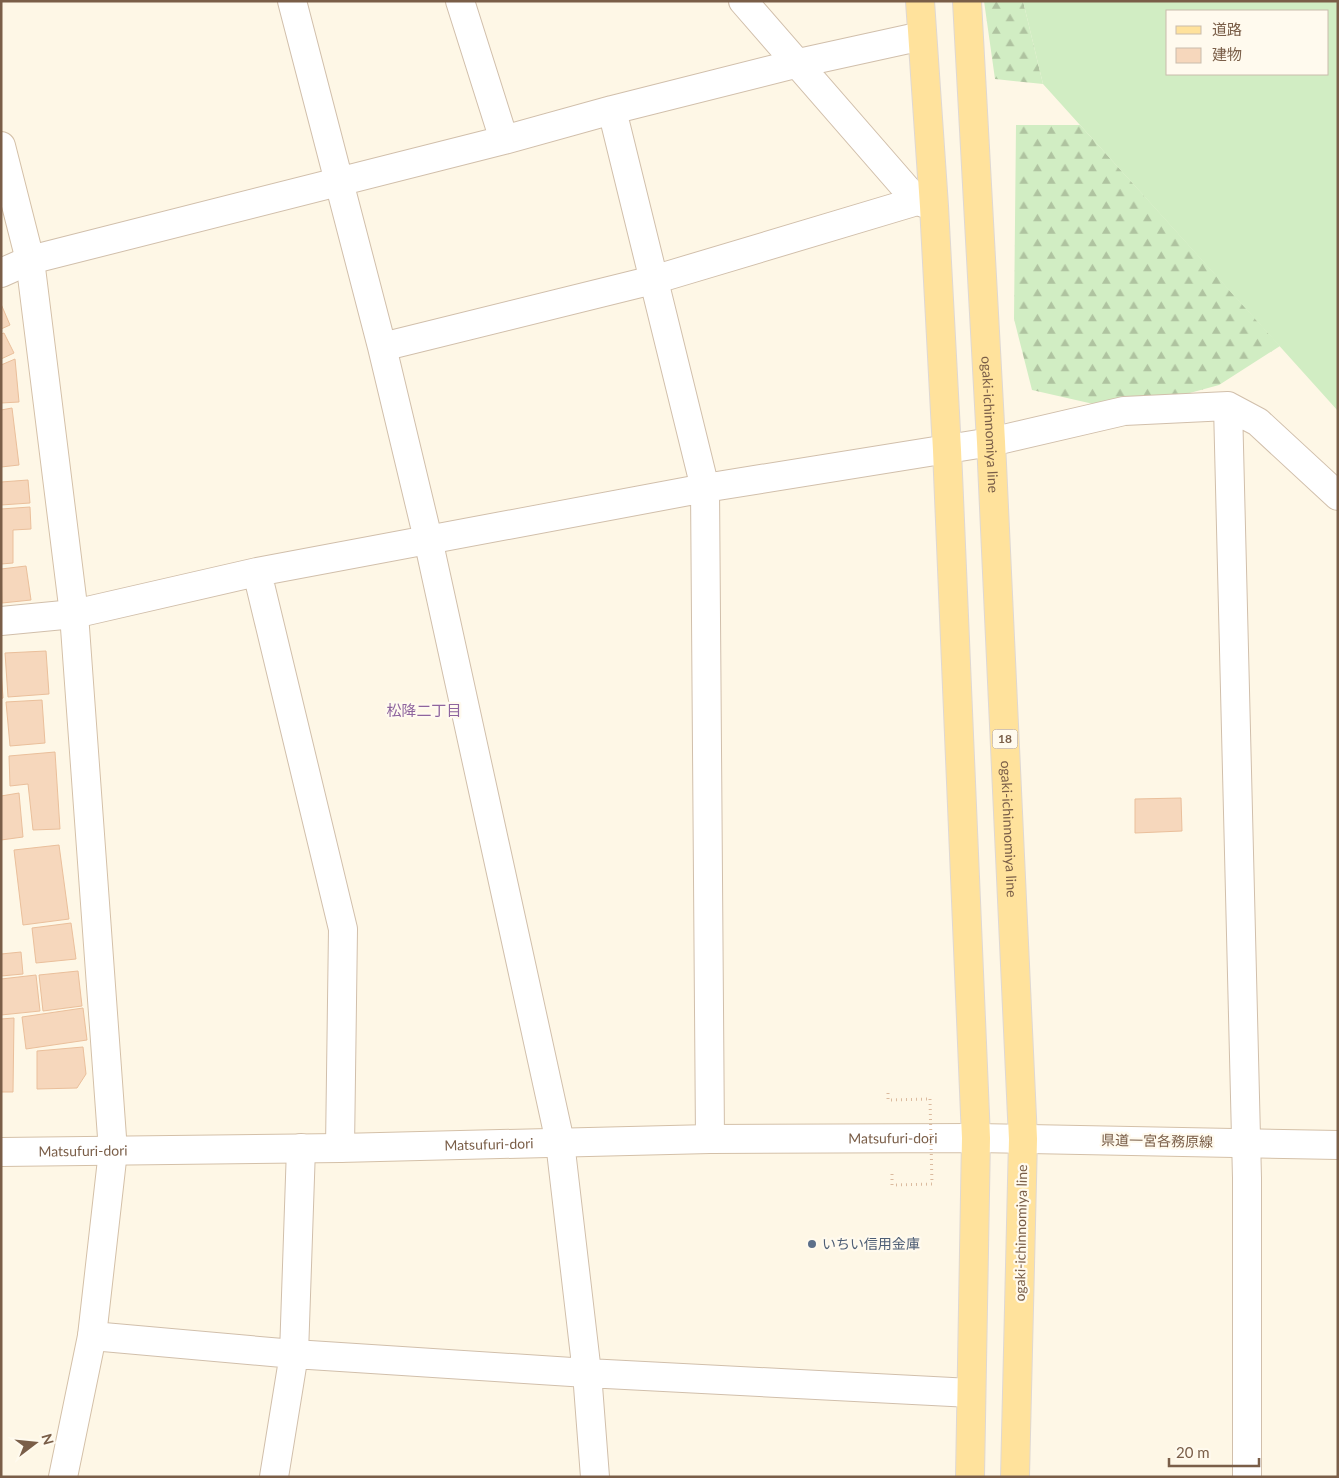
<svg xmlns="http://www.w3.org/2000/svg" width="1339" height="1478" font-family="Lato,'Noto Sans JP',sans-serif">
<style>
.forest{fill:url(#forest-firs)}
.pitch{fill:#d1edc3;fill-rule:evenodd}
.building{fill:#f6d7bc;stroke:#eabf9b}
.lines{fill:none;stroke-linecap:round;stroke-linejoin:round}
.street-casing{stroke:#d1bfab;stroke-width:30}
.secondary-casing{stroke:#d4c0a8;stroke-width:30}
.primary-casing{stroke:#dfd8d3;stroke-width:30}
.path{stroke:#dbba9e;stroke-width:3;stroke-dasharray:1 4;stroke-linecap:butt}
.street{stroke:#fff;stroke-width:28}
.secondary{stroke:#fff;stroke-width:28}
.primary{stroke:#ffe29c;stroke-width:28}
.path-bridge{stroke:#dbba9e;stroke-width:3;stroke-dasharray:1 4;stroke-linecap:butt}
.service-dot{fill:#5c6f8a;stroke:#fffaee;stroke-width:2}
.labels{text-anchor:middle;stroke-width:4.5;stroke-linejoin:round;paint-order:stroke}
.shield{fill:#fffaee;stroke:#a28d7a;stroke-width:1}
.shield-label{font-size:12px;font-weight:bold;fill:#7a5e48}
.street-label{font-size:14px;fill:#7a5e48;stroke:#fffaee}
.service-label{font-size:14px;fill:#4e5e75;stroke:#fffaee;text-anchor:start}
.neighbourhood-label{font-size:15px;fill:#8e649e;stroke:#fffaee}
</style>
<defs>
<pattern id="forest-firs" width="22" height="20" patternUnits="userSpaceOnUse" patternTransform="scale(1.25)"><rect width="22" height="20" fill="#d1edc3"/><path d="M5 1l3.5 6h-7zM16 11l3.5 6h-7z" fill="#afc3a0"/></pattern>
</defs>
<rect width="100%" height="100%" fill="#fef7e6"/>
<path class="forest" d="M 984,1 L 1023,1 L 1043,84 L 995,79 Z
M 1016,125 L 1080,125 L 1280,346 L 1219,385 L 1124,411 L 1032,390 L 1014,319 Z"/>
<path class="pitch" d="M 1023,1 L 1338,1 L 1338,411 L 1043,84 ZM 1168,11 L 1328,11 L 1328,74 L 1168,74 Z"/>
<path class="building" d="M 1,304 L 10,325 L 1,329 Z
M 4,333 L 14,353 L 1,359 L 1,334 Z
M 15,359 L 19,402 L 1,403 L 1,365 Z
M 12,408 L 19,465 L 1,467 L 1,410 Z
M 28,480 L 30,503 L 1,505 L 1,482 Z
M 30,507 L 31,529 L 13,530 L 13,563 L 1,564 L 1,509 Z
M 26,566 L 31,600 L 2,603 L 1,569 Z
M 46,651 L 49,694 L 8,697 L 5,653 Z
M 1,669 L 3,698 L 1,699 Z
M 42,700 L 45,743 L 10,746 L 6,702 Z
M 55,752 L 60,829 L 33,830 L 28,784 L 10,786 L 9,756 Z
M 19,793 L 23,837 L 1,840 L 1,796 Z
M 1181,798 L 1182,831 L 1135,833 L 1135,799 Z
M 59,845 L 69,919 L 23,925 L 14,850 Z
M 71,923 L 76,959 L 36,963 L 32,928 Z
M 21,952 L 23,974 L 1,976 L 1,954 Z
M 78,971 L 82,1006 L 43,1011 L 39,975 Z
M 36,975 L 40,1011 L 1,1015 L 1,979 Z
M 83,1008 L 87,1040 L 26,1049 L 22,1017 Z
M 14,1018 L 13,1092 L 1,1092 L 1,1019 Z
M 83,1047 L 86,1074 L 77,1088 L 37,1089 L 37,1051 Z"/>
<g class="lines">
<defs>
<path id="street" d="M 292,1 L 382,347 L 428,539 L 560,1142 L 587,1373 L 595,1477
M 460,1 L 504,140
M 743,1 L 917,201 L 933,206
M 612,110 L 705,488 L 991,442 L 1124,411 L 1228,406 L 1258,422 L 1338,496
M 1,273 L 30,260 L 504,140 L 612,110 L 799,63 L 922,36
M 382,347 L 653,280 L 917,201
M 1228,406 L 1247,1178 L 1247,1477
M 257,572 L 343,929 L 340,1148
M 1,621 L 74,614 L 257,572 L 705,488 L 710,1139
M 92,1336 L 294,1354 L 587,1373 L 971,1393
M 274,1477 L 294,1354 L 301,1148"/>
<g id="secondary">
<path d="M 1,146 L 30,260 L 74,614 L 113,1151 L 92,1336 L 63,1477"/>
<path id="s1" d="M 1,1152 L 340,1148 L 710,1139 L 976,1138 L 1338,1145"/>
</g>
<g id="primary">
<path d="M 920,1 L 934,206 L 947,450 L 976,1138 L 970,1477"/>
<path id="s2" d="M 967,1 L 991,442 L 1023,1139 L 1015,1477"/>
</g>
</defs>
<use href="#street" class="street-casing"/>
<use href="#secondary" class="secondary-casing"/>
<use href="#primary" class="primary-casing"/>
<path class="path" d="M 888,1093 L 888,1100 L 930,1099
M 892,1174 L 892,1185 L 932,1184"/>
<use href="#street" class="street"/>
<use href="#secondary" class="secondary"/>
<use href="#primary" class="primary"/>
<path class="path-bridge" d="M 930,1099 L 932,1184"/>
</g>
<circle class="service-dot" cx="812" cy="1244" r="5"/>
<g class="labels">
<rect class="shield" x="992.5" y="729.5" width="25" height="19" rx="4"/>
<g class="shield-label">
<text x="1005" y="743">18</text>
</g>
<g class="street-label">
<text dy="5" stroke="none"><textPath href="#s2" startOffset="424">ogaki-ichinnomiya line</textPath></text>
<text dy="5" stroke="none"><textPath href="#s2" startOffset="829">ogaki-ichinnomiya line</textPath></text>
<text dy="5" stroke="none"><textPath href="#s1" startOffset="892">Matsufuri-dori</textPath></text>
<text transform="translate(1157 1141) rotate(1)" y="5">県道一宮各務原線</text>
<text dy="5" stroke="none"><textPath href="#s1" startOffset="488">Matsufuri-dori</textPath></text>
<text dy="5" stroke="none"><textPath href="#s1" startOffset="82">Matsufuri-dori</textPath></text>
<text transform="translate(1021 1233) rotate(-89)" y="5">ogaki-ichinnomiya line</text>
</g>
<g class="service-label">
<text x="822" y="1249">いちい信用金庫</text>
</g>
<g class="neighbourhood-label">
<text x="424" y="716">松降二丁目</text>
</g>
</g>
<rect width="1339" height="1478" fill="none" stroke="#7a5e48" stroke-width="5"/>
<rect x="1166" y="10" width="162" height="65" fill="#fffaee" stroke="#cabcac"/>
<rect x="1176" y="26" width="25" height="8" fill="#ffe29c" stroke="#cabcac"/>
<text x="1212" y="35" font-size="15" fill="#7a5e48">道路</text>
<rect x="1176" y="48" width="25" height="15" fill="#f6d7bc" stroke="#cabcac"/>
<text x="1212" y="60" font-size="15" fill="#7a5e48">建物</text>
<g transform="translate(35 1443) rotate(74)" stroke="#fffaee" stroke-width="4" paint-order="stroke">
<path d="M0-4L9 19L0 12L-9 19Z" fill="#7a5e48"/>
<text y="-8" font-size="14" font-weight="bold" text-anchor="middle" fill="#7a5e48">N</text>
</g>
<path d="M1169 1458v8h90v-8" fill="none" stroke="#7a5e48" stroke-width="2.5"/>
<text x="1176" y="1458" font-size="15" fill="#7a5e48" stroke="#fffaee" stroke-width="4" paint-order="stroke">20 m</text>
</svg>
